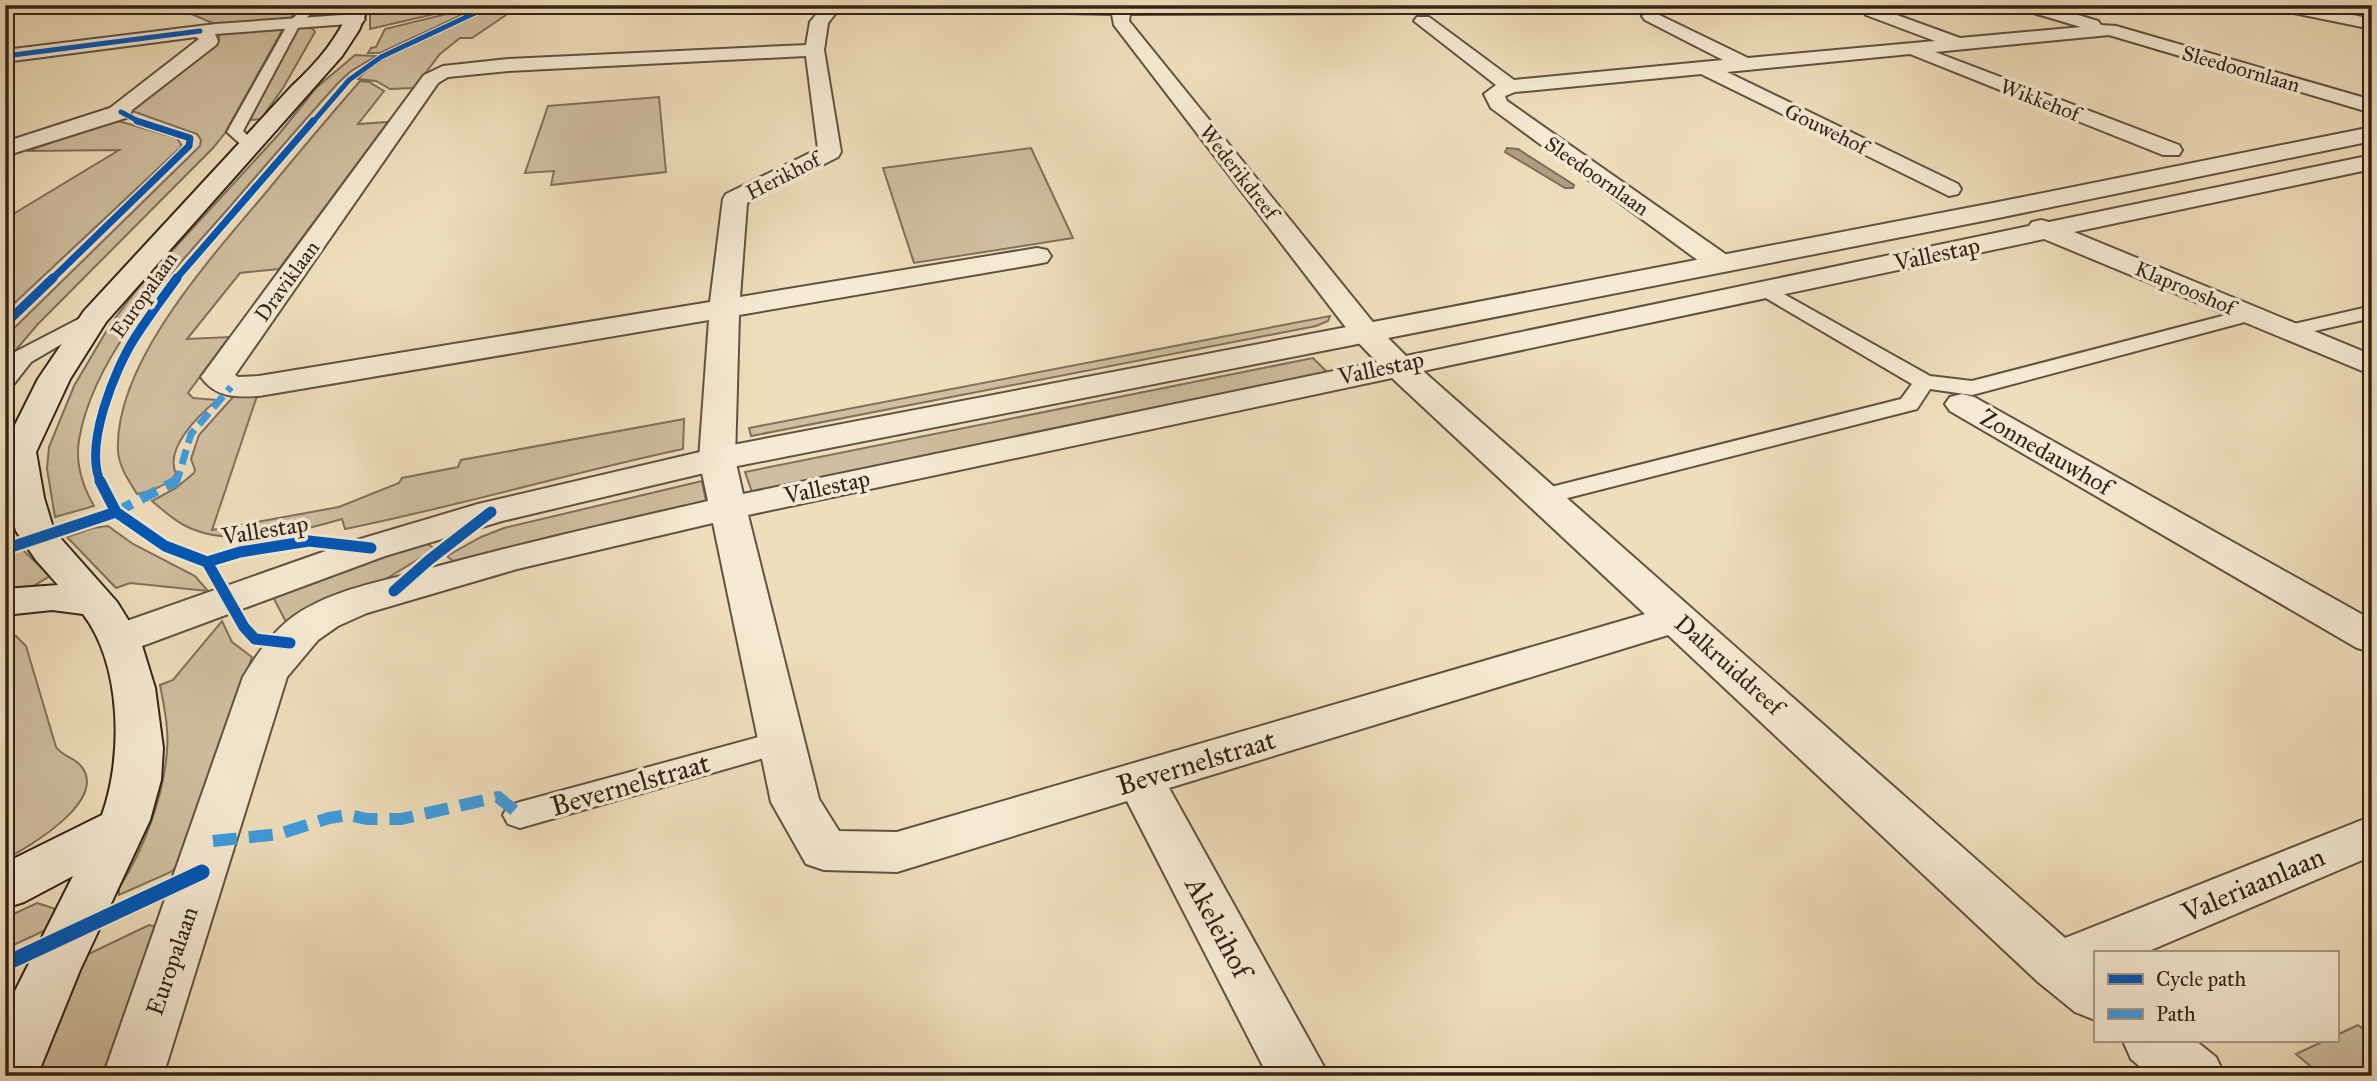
<svg xmlns="http://www.w3.org/2000/svg" width="2377" height="1081" font-family="'IM FELL Great Primer',serif">
<style>
.green{fill:#cfbe9f;stroke:#82705c;stroke-width:2}
.water{fill:#af9e84;stroke:#7e6d59;stroke-width:2}
.lines{fill:none;stroke-linecap:round;stroke-linejoin:round}
.service-casing{stroke:#635242;stroke-width:4}
.minor-casing{stroke:#635242;stroke-width:4}
.tertiary-casing{stroke:#635242;stroke-width:4}
.secondary-casing{stroke:#342319;stroke-width:4}
.service{fill:#f5ead3;fill-rule:evenodd}
.minor{fill:#f5ead3;fill-rule:evenodd}
.tertiary{fill:#f5ead3;fill-rule:evenodd}
.secondary{fill:#f5ead3;fill-rule:evenodd}
.quiet-far2{stroke:#3e9cdf;stroke-width:7;stroke-dasharray:15 7;stroke-linecap:butt}
.quiet-far1{stroke:#3e9cdf;stroke-width:10;stroke-dasharray:18 10;stroke-linecap:butt}
.quiet{stroke:#3e9cdf;stroke-width:12;stroke-dasharray:24 12;stroke-linecap:butt}
.cycleway-far4-casing{stroke:#f5ead3;stroke-width:7}
.cycleway-far3-casing{stroke:#f5ead3;stroke-width:10}
.cycleway-far2-casing{stroke:#f5ead3;stroke-width:12}
.cycleway-far1-casing{stroke:#f5ead3;stroke-width:16}
.cycleway-casing{stroke:#f5ead3;stroke-width:19}
.cycleway-far4{stroke:#0057b8;stroke-width:5}
.cycleway-far3{stroke:#0057b8;stroke-width:7}
.cycleway-far2{stroke:#0057b8;stroke-width:9}
.cycleway-far1{stroke:#0057b8;stroke-width:11}
.cycleway{stroke:#0057b8;stroke-width:15}
.labels{text-anchor:middle;stroke-width:7;stroke-linejoin:round;paint-order:stroke}
.far-street-label{font-size:21px;fill:#342319;stroke:#f5ead3}
.street-label{font-size:24px;fill:#342319;stroke:#f5ead3}
.near-street-label{font-size:28px;fill:#342319;stroke:#f5ead3}
</style>
<rect width="100%" height="100%" fill="#efdebb"/>
<filter id="stains"><feTurbulence type="fractalNoise" baseFrequency=".00286" numOctaves="4"/><feColorMatrix values="0 0 0 0 .2 0 0 0 0 .09 0 0 0 0 .02 0 0 0 .5 -.17"/></filter>
<radialGradient id="worn" r=".72"><stop offset=".6" stop-color="#630" stop-opacity="0"/><stop offset="1" stop-color="#630" stop-opacity=".3"/></radialGradient>
<path class="green" d="M 196,5 L 308,5 L 288,19 L 217,25 L 189,13 Z
M 370,5 L 473,5 L 370,29 Z
M 483,5 L 380,53 L 368,53 L 371,48 L 376,47 L 385,29 Z
M 496,5 L 592,5 L 518,7 L 472,38 L 460,38 L 440,54 L 414,88 L 390,89 L 376,81 L 358,79 C 379,53 462,21 496,5 Z
M 303,26 L 313,29 L 315,32 L 283,88 L 261,119 L 250,120 L 297,27 Z
M 284,27 L 225,133 L 213,148 L 37,325 L 5,363 L 5,337 L 200,146 L 201,140 L 197,134 L 135,112 L 132,110 L 135,106 L 218,43 L 220,33 Z
M 355,55 L 376,56 L 351,71 L 339,82 C 301,124 264,167 227,210 C 171,273 93,355 79,440 C 75,464 82,485 94,506 L 55,517 L 47,469 L 49,447 L 74,386 L 110,325 L 138,288 L 279,134 L 316,88 Z
M 360,81 L 369,82 L 384,91 L 358,124 L 388,122 L 279,269 L 240,273 L 187,339 L 229,337 L 188,393 L 193,398 L 217,400 C 199,415 164,448 176,474 C 167,486 152,491 137,494 C 129,481 119,467 118,451 C 114,364 210,259 263,196 C 295,157 327,119 360,81 Z
M 659,97 L 666,172 L 551,185 L 554,171 L 525,173 L 548,106 Z
M 115,120 L 177,138 L 182,146 L 5,312 L 5,219 L 119,150 L 27,151 Z
M 1031,148 L 1073,238 L 914,263 L 883,168 Z
M 1330,316 L 1328,321 L 1316,326 L 751,436 L 749,428 Z
M 1313,358 L 1328,373 L 752,492 L 745,472 Z
M 258,393 L 212,530 L 339,507 L 399,483 L 402,478 L 458,467 L 461,460 L 684,419 L 683,449 C 570,473 459,506 345,529 L 342,519 C 298,532 236,547 192,529 C 177,523 164,511 152,501 L 176,488 L 194,473 L 195,470 L 191,459 L 199,435 L 233,397 Z
M 702,481 L 706,501 L 549,537 L 455,563 L 447,556 L 481,537 L 504,528 Z
M 108,526 L 133,544 L 195,576 L 208,591 L 130,583 L 116,588 L 67,537 L 93,528 Z
M 426,543 L 435,549 L 376,585 L 306,611 L 286,622 L 273,597 L 367,562 Z
M 23,550 L 50,576 L 30,588 L 5,590 L 5,556 Z
M 222,621 L 232,642 L 252,657 L 179,865 L 171,872 L 119,895 L 119,888 C 144,849 164,796 167,750 C 169,729 164,706 160,685 L 173,680 Z
M 5,633 L 16,636 L 26,646 L 56,747 C 63,757 74,757 81,766 C 109,800 28,848 5,859 Z
M 37,903 L 59,910 L 46,930 L 5,949 L 5,918 Z
M 149,925 L 157,927 L 105,1076 L 30,1076 L 80,958 Z
M 2358,1025 L 2372,1036 L 2372,1076 L 2322,1076 L 2296,1054 L 2324,1041 L 2337,1041 L 2337,1035 Z"/>
<path class="water" d="M 1507,148 L 1518,149 L 1574,185 L 1573,188 L 1565,188 L 1505,152 Z"/>
<g class="lines">
<defs>
<path id="service" d="M 307,5 L 320,5 L 300,24 L 243,131 L 259,146 L 251,151 L 246,149 L 227,132 L 289,22 Z
M 1766,284 L 1930,376 L 1972,381 L 2249,309 L 2256,311 L 2259,315 L 2256,319 L 1972,395 L 1930,389 L 1917,409 L 1544,504 L 1535,501 L 1531,496 L 1535,491 L 1901,399 L 1912,384 L 1759,294 L 1756,290 L 1759,286 Z
M 2372,306 L 2372,318 L 2288,337 L 2281,335 L 2278,331 L 2281,327 Z
M 94,311 L 101,313 L 104,317 L 101,321 L 31,362 L 13,385 L 5,386 L 5,365 L 15,352 Z
M 781,731 L 792,734 L 797,742 L 792,750 L 520,828 L 508,824 L 503,815 L 508,806 L 520,802 Z"/>
<path id="minor" d="M 824,5 L 842,5 L 828,23 L 824,50 L 841,152 L 838,157 L 747,203 L 740,297 L 1037,248 L 1047,250 L 1051,256 L 1047,262 L 1037,264 L 739,315 L 735,459 L 743,494 L 1377,362 L 1354,338 L 1114,25 L 1112,14 L 921,10 L 913,5 L 1398,5 L 1400,8 L 1397,12 L 1391,13 L 1130,14 L 1129,21 L 1376,326 L 1406,356 L 2029,226 L 2032,222 L 2041,220 L 2049,222 L 2372,155 L 2372,169 L 2074,232 L 2372,355 L 2372,375 L 2044,239 L 1423,371 L 2065,938 L 2372,816 L 2372,856 L 2144,953 L 2095,953 L 2095,1020 L 2075,1012 L 2038,982 L 1668,635 L 1169,788 L 1329,1076 L 1268,1076 L 1127,801 L 897,872 L 824,870 L 806,864 L 771,802 L 713,523 L 517,569 L 367,613 L 338,626 L 318,640 L 287,677 L 163,1076 L 103,1076 L 243,677 C 257,654 272,632 294,616 C 331,590 380,582 424,570 C 518,544 613,523 708,501 L 699,459 L 709,320 L 259,396 C 236,397 216,398 201,377 L 424,75 L 443,66 L 508,59 L 806,45 L 810,22 ZM 806,56 L 818,149 L 726,194 L 723,199 L 710,302 L 259,376 L 238,377 L 235,375 L 438,83 L 448,77 L 508,71 ZM 1392,378 L 1645,614 L 897,832 L 839,831 L 819,799 L 748,515 Z
M 2018,5 L 2045,5 L 2098,21 L 2101,25 L 2116,26 L 2372,100 L 2372,113 L 2109,35 L 1935,52 L 2179,145 L 2182,150 L 2179,155 L 2163,155 L 1910,54 L 1727,72 L 1958,184 L 1961,189 L 1958,194 L 1949,196 L 1701,74 L 1515,92 L 1505,96 L 1507,101 L 1731,258 L 1735,264 L 1731,270 L 1721,272 L 1711,270 L 1491,108 L 1484,94 L 1496,85 L 1414,21 L 1417,17 L 1429,17 L 1514,80 L 1723,60 L 1645,20 L 1642,16 L 1651,11 L 1748,58 L 1935,41 L 1866,15 L 1863,11 L 1866,7 L 1872,6 L 1960,38 L 2081,27 L 2020,9 Z
M 2271,5 L 2306,5 L 2372,19 L 2372,29 L 2279,10 Z
M 356,14 L 362,15 L 365,19 L 362,23 L 215,34 L 218,41 L 216,45 L 132,110 L 129,117 L 5,156 L 5,142 L 110,108 L 199,39 L 196,37 L 5,62 L 5,50 L 216,24 Z
M 1962,394 L 1974,397 L 2372,620 L 2372,652 L 2357,648 L 1950,411 L 1945,404 L 1950,397 Z
M 2123,1041 L 2196,1041 L 2216,1057 L 2225,1076 L 2151,1076 L 2131,1059 Z"/>
<path id="tertiary" d="M 2372,127 L 2372,141 L 1998,218 L 717,470 L 502,521 L 385,556 L 134,649 L 119,653 L 104,649 L 98,639 L 104,629 L 357,540 L 478,504 L 717,448 L 1998,202 Z"/>
<path id="secondary" d="M 352,5 L 369,5 L 359,30 L 342,56 L 106,322 L 70,379 L 36,452 L 44,498 L 54,531 L 117,602 L 140,639 L 155,688 L 163,748 L 161,780 L 150,820 L 80,970 L 37,1076 L 5,1076 L 5,1011 L 73,876 L 24,902 L 5,908 L 5,863 L 102,815 C 123,757 122,665 83,614 L 52,610 L 5,615 L 5,589 L 58,585 L 36,560 L 16,531 L 5,485 L 5,445 L 38,379 L 84,311 L 292,86 C 318,62 338,38 352,5 Z"/>
</defs>
<use href="#service" class="service-casing"/>
<use href="#minor" class="minor-casing"/>
<use href="#tertiary" class="tertiary-casing"/>
<use href="#secondary" class="secondary-casing"/>
<use href="#service" class="service"/>
<use href="#minor" class="minor"/>
<use href="#tertiary" class="tertiary"/>
<use href="#secondary" class="secondary"/>
<path class="quiet-far2" d="M 173,483 L 177,481 L 191,434 L 231,387"/>
<path class="quiet-far1" d="M 116,512 L 176,481"/>
<path class="quiet" d="M 213,841 L 279,834 L 329,818 L 349,815 L 367,819 L 401,819 L 498,797 L 520,815"/>
<defs>
<path id="cycleway-far4" d="M 921,5 L 1197,10 L 1434,5
M 5,56 L 200,31
M 121,112 L 142,123
M 312,123 L 349,80 L 381,57 L 492,5"/>
<path id="cycleway-far3" d="M 51,280 L 189,146 L 190,138 L 137,121
M 175,280 L 313,121"/>
<path id="cycleway-far2" d="M 5,324 L 53,278
M 101,483 C 83,447 115,368 136,336 C 149,316 163,297 177,278"/>
<path id="cycleway-far1" d="M 100,481 L 116,512 L 165,546 L 207,562 L 244,627 L 255,639 L 290,643
M 5,549 L 116,512
M 207,562 L 240,552 L 309,541 L 371,548
M 394,591 L 429,560 L 491,512"/>
<path id="cycleway" d="M 5,964 L 202,872"/>
</defs>
<use href="#cycleway-far4" class="cycleway-far4-casing"/>
<use href="#cycleway-far3" class="cycleway-far3-casing"/>
<use href="#cycleway-far2" class="cycleway-far2-casing"/>
<use href="#cycleway-far1" class="cycleway-far1-casing"/>
<use href="#cycleway" class="cycleway-casing"/>
<use href="#cycleway-far4" class="cycleway-far4"/>
<use href="#cycleway-far3" class="cycleway-far3"/>
<use href="#cycleway-far2" class="cycleway-far2"/>
<use href="#cycleway-far1" class="cycleway-far1"/>
<use href="#cycleway" class="cycleway"/>
</g>
<g class="labels">
<g class="far-street-label">
<text transform="translate(2241 69) rotate(16)" y="7">Sleedoornlaan</text>
<text transform="translate(2040 100) rotate(21)" y="7">Wikkehof</text>
<text transform="translate(1826 129) rotate(26)" y="7">Gouwehof</text>
<text transform="translate(1239 172) rotate(52)" y="7">Wederikdreef</text>
<text transform="translate(783 176) rotate(-27)" y="7">Herikhof</text>
<text transform="translate(1597 176) rotate(35)" y="7">Sleedoornlaan</text>
<text transform="translate(287 281) rotate(-54)" y="7">Draviklaan</text>
<text transform="translate(2185 288) rotate(23)" y="7">Klaprooshof</text>
<text transform="translate(144 295) rotate(-55)" y="7">Europalaan</text>
</g>
<g class="street-label">
<text transform="translate(1937 254) rotate(-12)" y="8">Vallestap</text>
<text transform="translate(1381 368) rotate(-12)" y="8">Vallestap</text>
<text transform="translate(2046 452) rotate(30)" y="8">Zonnedauwhof</text>
<text transform="translate(827 487) rotate(-12)" y="8">Vallestap</text>
<text transform="translate(265 530) rotate(-9)" y="8">Vallestap</text>
<text transform="translate(1729 665) rotate(42)" y="8">Dalkruiddreef</text>
<text transform="translate(172 961) rotate(-71)" y="8">Europalaan</text>
</g>
<g class="near-street-label">
<text transform="translate(1196 762) rotate(-17)" y="10">Bevernelstraat</text>
<text transform="translate(630 784) rotate(-16)" y="10">Bevernelstraat</text>
<text transform="translate(2253 884) rotate(-23)" y="10">Valeriaanlaan</text>
<text transform="translate(1219 927) rotate(62)" y="10">Akeleihof</text>
</g>
</g>
<rect width="2377" height="1081" fill="none" stroke="#efdebb" stroke-width="28"/>
<rect x="7" y="7" width="2363" height="1067" fill="none" stroke="#342319" stroke-width="3.5"/>
<rect x="14" y="14" width="2349" height="1053" fill="none" stroke="#342319" stroke-width="2"/>
<rect x="2094" y="951" width="245" height="91" fill="#f5ead3" stroke="#a89a89" stroke-width="2"/>
<rect x="2108" y="974" width="35" height="10" fill="#0057b8" stroke="#a89a89" stroke-width="2"/>
<text x="2156" y="986" font-size="21" fill="#342319">Cycle path</text>
<rect x="2108" y="1009" width="35" height="10" fill="#3e9cdf" stroke="#a89a89" stroke-width="2"/>
<text x="2156" y="1021" font-size="21" fill="#342319">Path</text>
<rect width="100%" height="100%" filter="url(#stains)"/>
<rect width="100%" height="100%" fill="url(#worn)"/>
</svg>
